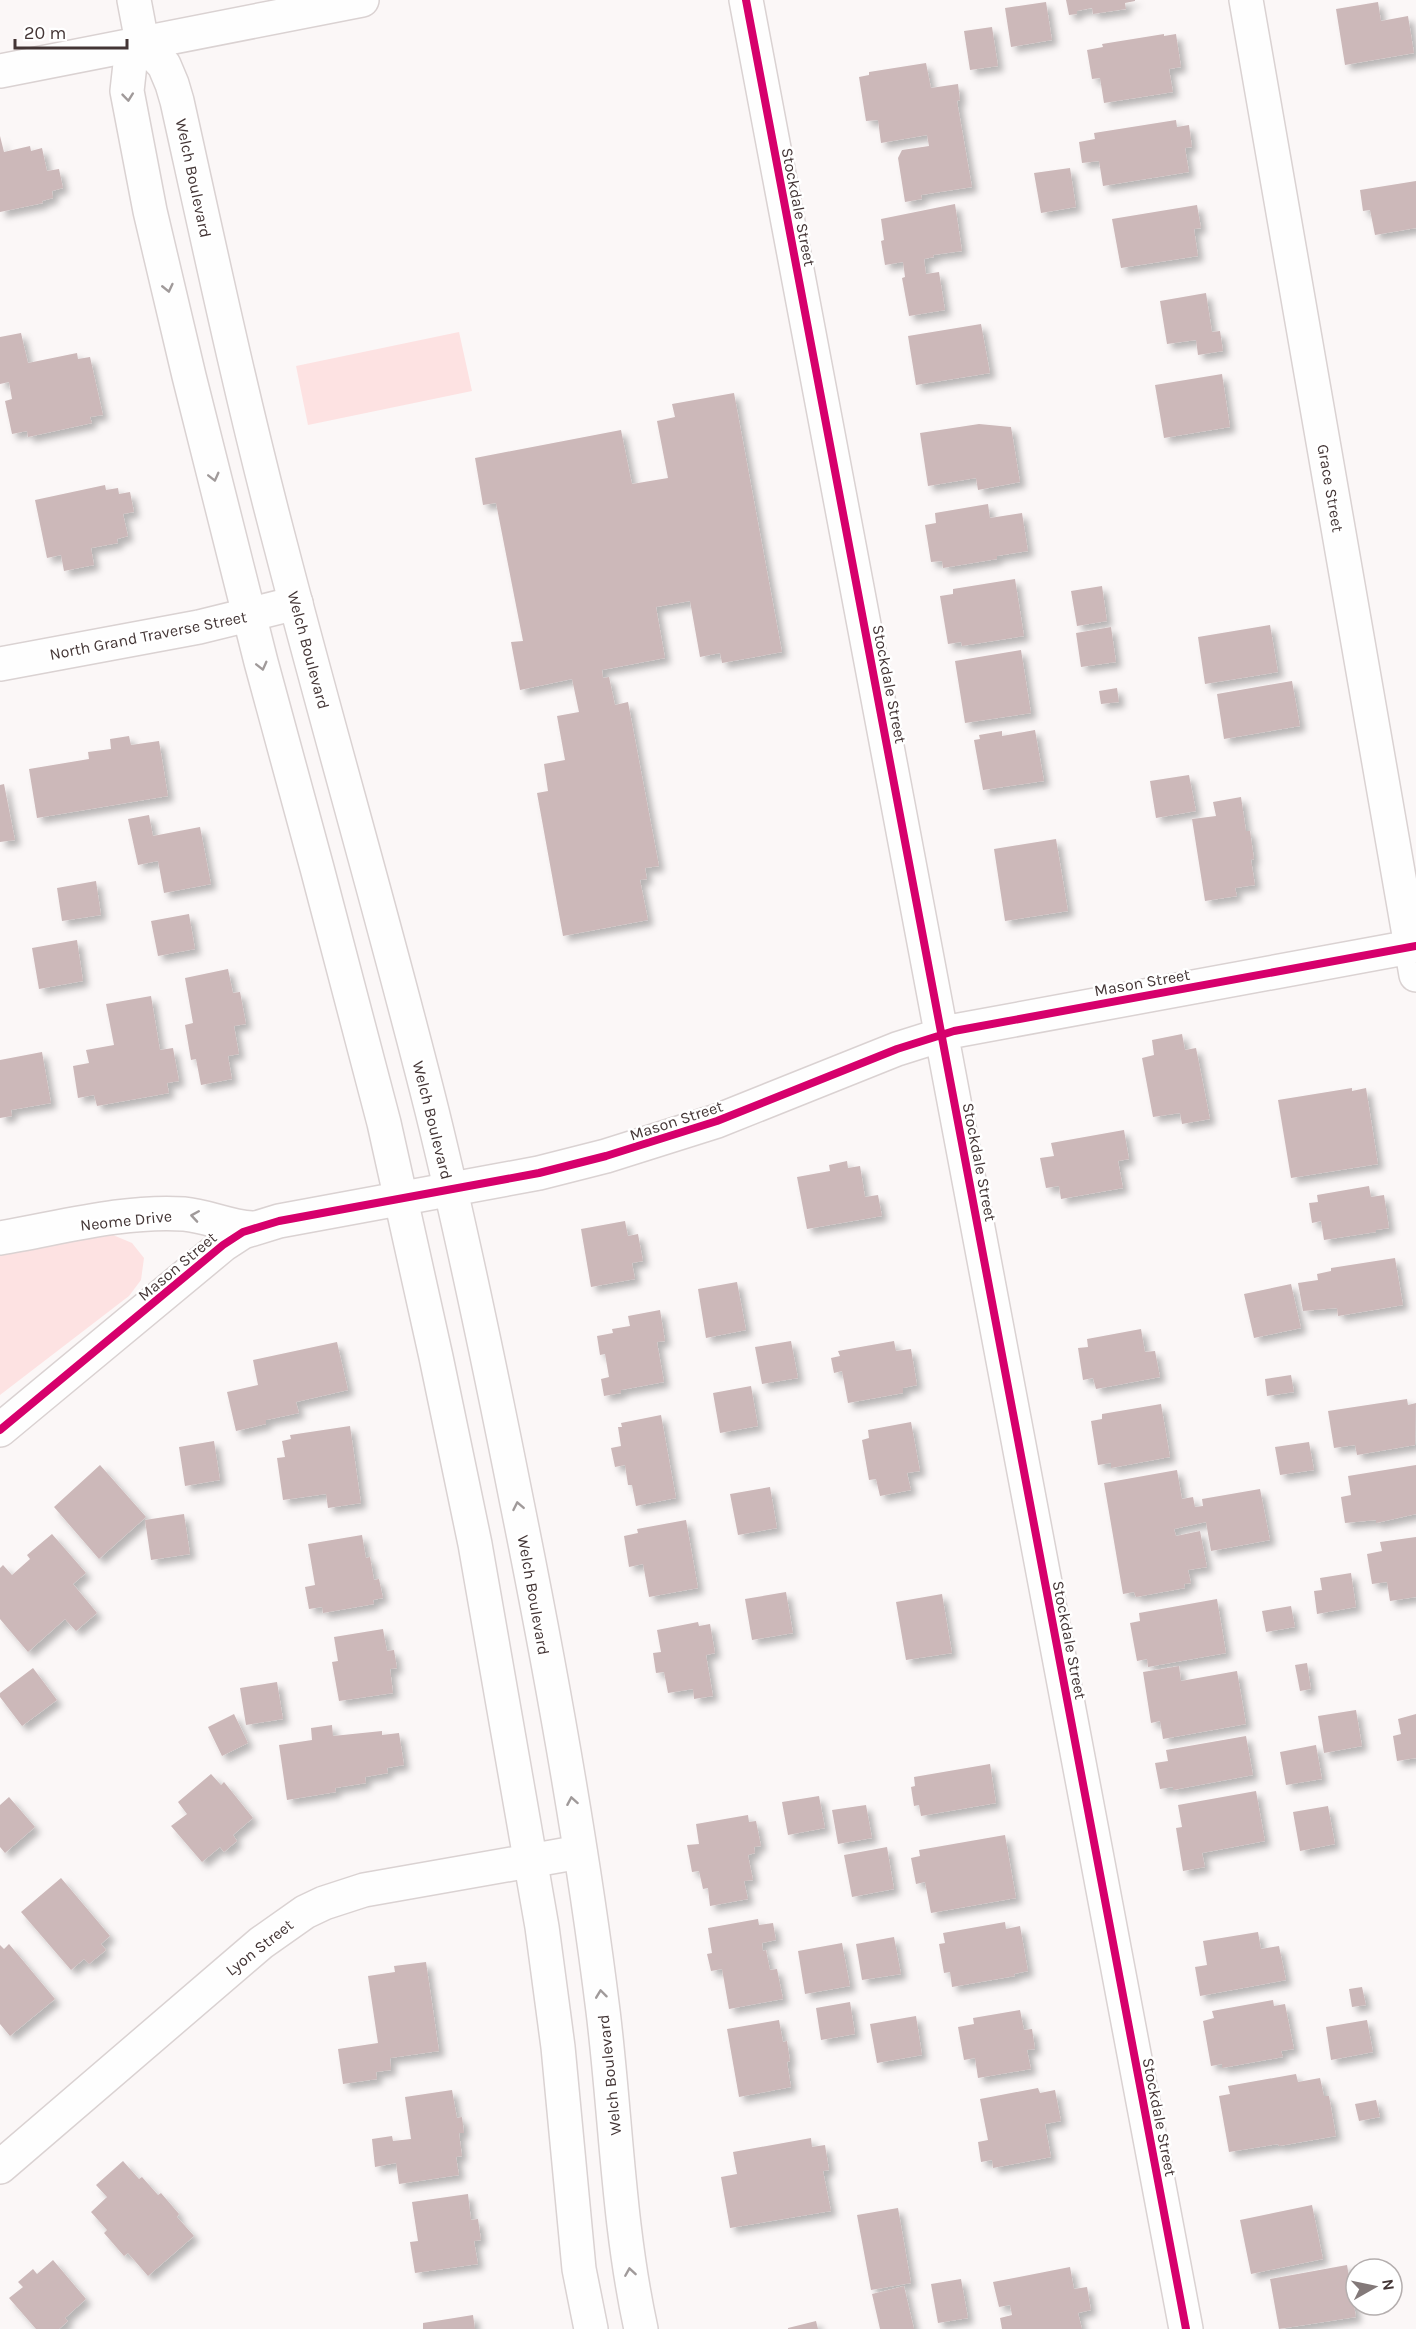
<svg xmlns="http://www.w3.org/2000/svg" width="1416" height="2329" font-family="Karla,sans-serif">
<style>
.green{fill:#fde2e2}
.building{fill:#ccb8b9;filter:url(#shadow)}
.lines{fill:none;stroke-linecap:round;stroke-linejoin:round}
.minor-casing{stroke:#dad2d2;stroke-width:36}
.tertiary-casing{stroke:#dad2d2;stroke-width:36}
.secondary-casing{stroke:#dad2d2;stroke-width:36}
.minor{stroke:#fefefe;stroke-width:33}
.tertiary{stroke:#fefefe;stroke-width:33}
.secondary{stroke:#fefefe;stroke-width:33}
.cycleway-casing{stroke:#fff;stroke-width:11}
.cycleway{stroke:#d6006c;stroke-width:8}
.oneway{stroke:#a09a9a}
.labels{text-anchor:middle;stroke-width:5;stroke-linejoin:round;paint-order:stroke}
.street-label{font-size:16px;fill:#433535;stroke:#fff}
</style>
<defs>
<filter id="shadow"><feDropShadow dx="5.5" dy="5.5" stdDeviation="3" flood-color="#0004"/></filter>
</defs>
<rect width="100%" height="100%" fill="#fbf7f7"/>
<path class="green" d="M 459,332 L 472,391 L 308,425 L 296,366 Z
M 113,1235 L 132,1243 L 144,1258 L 141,1280 L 129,1296 L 0,1395 L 0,1253 Z"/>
<path class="building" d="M 1066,0 L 1135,0 L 1135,1 L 1125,3 L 1126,9 L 1093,14 L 1092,8 L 1077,11 L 1077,14 L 1069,15 Z
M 1046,2 L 1052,40 L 1011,47 L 1005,8 Z
M 1378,2 L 1381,21 L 1408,16 L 1414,53 L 1345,65 L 1336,9 Z
M 992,27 L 998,66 L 970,70 L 964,31 Z
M 1164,34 L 1164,36 L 1176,34 L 1181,67 L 1169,69 L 1173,92 L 1104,103 L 1100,78 L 1092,79 L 1087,50 L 1103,47 L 1102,44 Z
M 926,63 L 931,88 L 958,84 L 960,100 L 957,101 L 972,187 L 921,195 L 922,199 L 905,202 L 898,158 L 902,150 L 929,146 L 927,135 L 881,143 L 878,120 L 866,121 L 859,77 L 869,75 L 869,72 Z
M 1176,120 L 1177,127 L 1189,125 L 1192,147 L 1185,148 L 1189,172 L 1103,186 L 1099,161 L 1082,163 L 1079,142 L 1095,139 L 1094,133 Z
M 0,136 L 4,152 L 30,146 L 31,151 L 42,148 L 47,171 L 59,169 L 63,188 L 52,191 L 53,198 L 42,201 L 43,203 L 0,212 Z
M 1070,168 L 1076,207 L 1041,213 L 1034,173 Z
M 1416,181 L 1416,228 L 1375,235 L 1370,210 L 1363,211 L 1360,190 Z
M 955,204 L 962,251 L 933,255 L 934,257 L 924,259 L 926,274 L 939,272 L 945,310 L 909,316 L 902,278 L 905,277 L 903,262 L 885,265 L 881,241 L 884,240 L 881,219 Z
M 1197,205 L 1201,228 L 1194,229 L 1198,256 L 1121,268 L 1112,219 Z
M 1206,293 L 1212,332 L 1220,331 L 1223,351 L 1198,355 L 1196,340 L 1167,344 L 1160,301 Z
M 981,324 L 990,373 L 916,385 L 908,336 Z
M 21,333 L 28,363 L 77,353 L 78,359 L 90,357 L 103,415 L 90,417 L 92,423 L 28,437 L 27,431 L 12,434 L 5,401 L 12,399 L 9,382 L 0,384 L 0,337 Z
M 1222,374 L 1230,427 L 1164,438 L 1155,385 Z
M 734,393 L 782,652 L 722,663 L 720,653 L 700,657 L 690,601 L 656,607 L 665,658 L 602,670 L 603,678 L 609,677 L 615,705 L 628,702 L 659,866 L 645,868 L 647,879 L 640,880 L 648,920 L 563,936 L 537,793 L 548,791 L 544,764 L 565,760 L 557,716 L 579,712 L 572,679 L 520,690 L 511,642 L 523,641 L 496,503 L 483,505 L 475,458 L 621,430 L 632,484 L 668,478 L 657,421 L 675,417 L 672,404 Z
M 979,424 L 1011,427 L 1020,482 L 978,490 L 976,478 L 928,486 L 920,433 Z
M 105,485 L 106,490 L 118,488 L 119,494 L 130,492 L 134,512 L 123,514 L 128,536 L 117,539 L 118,543 L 91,548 L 94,565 L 64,571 L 61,555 L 47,558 L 35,500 Z
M 988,504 L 990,518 L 1022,513 L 1028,551 L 997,556 L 997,559 L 943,568 L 942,561 L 931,562 L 925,525 L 936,523 L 935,513 Z
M 1015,579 L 1024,636 L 962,646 L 961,642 L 948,644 L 940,596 L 953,594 L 953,589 Z
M 1102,586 L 1107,621 L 1077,626 L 1071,591 Z
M 1270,625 L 1278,672 L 1205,684 L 1198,637 Z
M 1111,627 L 1116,662 L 1081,667 L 1076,633 Z
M 1021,650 L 1031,713 L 965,723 L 955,661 Z
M 1292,681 L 1300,726 L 1224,739 L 1217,694 Z
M 1117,688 L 1119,702 L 1101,704 L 1099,691 Z
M 1035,730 L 1044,781 L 983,790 L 974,740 L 980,739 L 979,735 L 1002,731 L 1002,736 Z
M 129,736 L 131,745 L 159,741 L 168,796 L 37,818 L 29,769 L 89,759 L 88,752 L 111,749 L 110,739 Z
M 1189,775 L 1196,811 L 1156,818 L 1150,781 Z
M 4,784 L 15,840 L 0,842 L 0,785 Z
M 1241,797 L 1246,831 L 1250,831 L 1254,859 L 1251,860 L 1255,885 L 1235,888 L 1237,896 L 1205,901 L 1192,819 L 1216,816 L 1213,802 Z
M 149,815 L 153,836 L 200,827 L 211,884 L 164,893 L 158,861 L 138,865 L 128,819 Z
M 1056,839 L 1068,911 L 1005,921 L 994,849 Z
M 96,881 L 101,915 L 62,921 L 57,888 Z
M 189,914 L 195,949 L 158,956 L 151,921 Z
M 77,940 L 83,981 L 39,989 L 32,948 Z
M 228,969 L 233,993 L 240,992 L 246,1024 L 234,1026 L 239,1054 L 228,1056 L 232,1079 L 201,1085 L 196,1059 L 191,1060 L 185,1025 L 193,1023 L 185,978 Z
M 151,996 L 160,1050 L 173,1048 L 179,1081 L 167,1083 L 169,1093 L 97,1106 L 94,1095 L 78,1098 L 73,1066 L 89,1063 L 86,1050 L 114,1045 L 106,1004 Z
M 1182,1034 L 1185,1050 L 1196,1048 L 1210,1119 L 1182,1124 L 1180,1113 L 1153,1117 L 1142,1058 L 1154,1055 L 1152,1040 Z
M 42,1052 L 51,1103 L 11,1110 L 12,1116 L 0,1118 L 0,1060 Z
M 1352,1088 L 1352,1091 L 1366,1088 L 1378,1164 L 1291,1178 L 1278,1100 Z
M 1124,1130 L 1129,1159 L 1118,1161 L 1123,1188 L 1061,1199 L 1059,1186 L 1046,1188 L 1040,1158 L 1054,1156 L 1051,1143 Z
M 847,1161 L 848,1168 L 860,1166 L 865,1197 L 878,1195 L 882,1216 L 807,1229 L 797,1177 L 830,1171 L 829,1165 Z
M 1369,1186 L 1371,1197 L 1384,1195 L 1389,1228 L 1376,1230 L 1376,1232 L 1324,1240 L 1321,1221 L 1312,1223 L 1309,1203 L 1318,1202 L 1317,1195 Z
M 625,1221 L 628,1236 L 638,1234 L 643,1261 L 632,1263 L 635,1279 L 591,1287 L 581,1229 Z
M 1395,1258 L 1403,1305 L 1338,1316 L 1337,1308 L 1303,1311 L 1298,1283 L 1318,1280 L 1317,1274 L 1331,1271 L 1331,1268 Z
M 737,1282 L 746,1330 L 706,1338 L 698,1289 Z
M 1291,1284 L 1301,1328 L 1254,1338 L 1244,1294 Z
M 660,1310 L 665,1341 L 657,1342 L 664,1382 L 621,1390 L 621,1393 L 604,1396 L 601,1379 L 609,1377 L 605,1354 L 600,1355 L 597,1336 L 613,1333 L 612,1329 L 630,1326 L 628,1316 Z
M 1141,1329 L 1145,1352 L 1155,1351 L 1160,1377 L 1096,1389 L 1093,1378 L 1083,1380 L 1078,1348 L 1088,1347 L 1087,1339 Z
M 791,1341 L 798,1378 L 762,1384 L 755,1347 Z
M 894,1341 L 896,1351 L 911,1349 L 917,1385 L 903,1388 L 903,1393 L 848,1403 L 842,1371 L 834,1373 L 831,1358 L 840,1356 L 838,1351 Z
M 337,1342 L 348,1390 L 296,1402 L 299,1413 L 266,1420 L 266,1424 L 236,1431 L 227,1392 L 258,1385 L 253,1360 Z
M 1291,1375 L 1294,1392 L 1267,1396 L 1265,1379 Z
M 751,1386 L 758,1426 L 720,1433 L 713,1393 Z
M 1407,1399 L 1408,1405 L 1416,1403 L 1415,1445 L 1357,1455 L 1355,1445 L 1334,1448 L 1328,1411 Z
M 1161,1404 L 1170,1457 L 1111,1468 L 1111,1463 L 1098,1465 L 1091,1421 L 1102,1419 L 1102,1414 Z
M 661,1415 L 676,1498 L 636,1506 L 632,1485 L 628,1485 L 625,1465 L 615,1467 L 611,1448 L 621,1446 L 618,1427 L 622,1427 L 621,1423 Z
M 911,1422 L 920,1471 L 907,1473 L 911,1490 L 880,1496 L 876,1479 L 869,1480 L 862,1440 L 869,1438 L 868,1430 Z
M 350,1426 L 361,1503 L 328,1508 L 326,1494 L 283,1500 L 277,1458 L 285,1457 L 282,1441 L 291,1439 L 290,1435 Z
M 214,1441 L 220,1480 L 185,1486 L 179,1447 Z
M 1309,1442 L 1314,1470 L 1280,1475 L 1275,1447 Z
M 100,1465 L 146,1517 L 99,1559 L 54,1507 Z
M 1416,1465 L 1416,1514 L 1376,1523 L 1376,1520 L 1345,1523 L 1341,1497 L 1351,1495 L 1348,1476 Z
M 1177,1470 L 1182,1499 L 1193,1497 L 1195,1507 L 1203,1506 L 1202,1499 L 1260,1489 L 1270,1540 L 1211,1551 L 1206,1522 L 1174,1529 L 1176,1536 L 1200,1531 L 1207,1567 L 1188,1570 L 1191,1583 L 1184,1584 L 1185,1588 L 1136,1597 L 1134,1592 L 1123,1594 L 1104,1483 Z
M 770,1487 L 777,1528 L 738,1535 L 730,1494 Z
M 184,1514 L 190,1554 L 151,1560 L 145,1520 Z
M 686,1520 L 698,1588 L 649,1597 L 643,1564 L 629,1567 L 624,1536 L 638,1533 L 637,1529 Z
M 52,1534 L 86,1573 L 73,1584 L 97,1613 L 76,1631 L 65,1619 L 28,1652 L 0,1619 L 0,1568 L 3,1565 L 12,1575 L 30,1559 L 27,1555 Z
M 362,1535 L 366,1558 L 370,1557 L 374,1580 L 379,1579 L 383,1598 L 373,1600 L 374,1604 L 323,1613 L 322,1607 L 309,1609 L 305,1587 L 315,1585 L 308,1544 Z
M 1416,1537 L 1416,1597 L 1390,1601 L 1387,1582 L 1372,1584 L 1367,1554 L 1382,1551 L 1380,1542 Z
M 1351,1573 L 1356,1607 L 1317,1614 L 1314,1591 L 1322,1590 L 1320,1578 Z
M 786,1592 L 793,1633 L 752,1640 L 745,1599 Z
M 942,1594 L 952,1653 L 906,1660 L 896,1602 Z
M 1217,1599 L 1226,1653 L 1148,1667 L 1147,1659 L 1137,1661 L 1130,1623 L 1140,1621 L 1139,1613 Z
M 1291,1606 L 1295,1627 L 1266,1632 L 1262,1611 Z
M 698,1622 L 699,1626 L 710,1624 L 715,1653 L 706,1655 L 713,1696 L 694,1699 L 693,1689 L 668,1693 L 664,1672 L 656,1673 L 653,1653 L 661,1652 L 657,1630 Z
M 383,1629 L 387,1651 L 394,1650 L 397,1668 L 390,1669 L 393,1693 L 339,1701 L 332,1662 L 338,1661 L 334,1637 Z
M 1307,1663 L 1311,1689 L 1300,1691 L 1295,1665 Z
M 1179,1666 L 1181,1681 L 1237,1671 L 1246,1724 L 1163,1739 L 1160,1721 L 1151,1723 L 1143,1672 Z
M 33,1668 L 57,1700 L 22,1726 L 0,1697 L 0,1693 Z
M 277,1682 L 283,1719 L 246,1725 L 240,1688 Z
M 1356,1710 L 1362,1746 L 1324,1753 L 1318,1716 Z
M 234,1714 L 248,1743 L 222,1756 L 208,1727 Z
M 1416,1714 L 1416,1758 L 1397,1761 L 1393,1736 L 1401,1734 L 1398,1719 Z
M 332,1725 L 333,1736 L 382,1731 L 382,1735 L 399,1733 L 404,1765 L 387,1768 L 388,1773 L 365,1777 L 366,1783 L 335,1788 L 336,1792 L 287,1800 L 279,1745 L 312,1740 L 311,1728 Z
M 1246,1736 L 1253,1775 L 1173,1790 L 1173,1787 L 1160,1789 L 1155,1763 L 1168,1761 L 1166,1750 Z
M 1316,1745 L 1322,1779 L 1286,1785 L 1280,1752 Z
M 990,1764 L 996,1803 L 921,1816 L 919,1805 L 914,1806 L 911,1787 L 915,1786 L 914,1777 Z
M 211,1774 L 221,1785 L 224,1782 L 253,1818 L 233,1835 L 237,1841 L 224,1852 L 220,1847 L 202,1862 L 171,1826 L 187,1814 L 178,1802 Z
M 1256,1791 L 1265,1841 L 1202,1853 L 1205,1867 L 1183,1871 L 1176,1828 L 1182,1827 L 1178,1805 Z
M 819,1796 L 825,1828 L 788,1835 L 782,1802 Z
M 9,1797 L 35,1827 L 5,1853 L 0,1847 L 0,1805 Z
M 866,1805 L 872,1838 L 838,1844 L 832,1810 Z
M 1328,1806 L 1335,1844 L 1300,1851 L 1293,1812 Z
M 748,1815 L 749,1822 L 756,1821 L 761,1846 L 754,1847 L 755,1853 L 748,1855 L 753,1880 L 744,1881 L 748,1899 L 710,1906 L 708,1888 L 703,1889 L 699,1871 L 692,1872 L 687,1845 L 699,1844 L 696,1824 Z
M 1005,1835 L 1016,1898 L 931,1913 L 925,1882 L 916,1884 L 911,1858 L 920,1856 L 919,1850 Z
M 887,1847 L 894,1889 L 852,1897 L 844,1855 Z
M 61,1878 L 110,1936 L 101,1944 L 106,1950 L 89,1964 L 84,1959 L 71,1970 L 21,1912 Z
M 758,1919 L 759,1925 L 773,1923 L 776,1940 L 762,1943 L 763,1951 L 766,1950 L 770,1970 L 777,1969 L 783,1999 L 729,2009 L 722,1969 L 711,1971 L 707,1954 L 712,1953 L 708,1928 Z
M 1005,1922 L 1006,1929 L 1020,1926 L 1028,1971 L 1014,1974 L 1015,1976 L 952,1987 L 950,1972 L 944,1973 L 939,1944 L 945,1943 L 943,1933 Z
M 1258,1932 L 1261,1949 L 1279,1946 L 1286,1980 L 1200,1996 L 1195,1967 L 1207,1965 L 1203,1941 Z
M 894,1937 L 901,1974 L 862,1980 L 856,1944 Z
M 842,1943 L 850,1986 L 805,1994 L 798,1951 Z
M 9,1944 L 55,1999 L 10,2036 L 0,2024 L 0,1945 L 4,1949 Z
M 426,1962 L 439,2051 L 390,2058 L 391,2070 L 376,2072 L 377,2079 L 343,2084 L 338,2049 L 378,2043 L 368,1976 L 395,1972 L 394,1966 Z
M 1362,1987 L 1366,2005 L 1352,2007 L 1349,1989 Z
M 1273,2000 L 1274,2006 L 1285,2004 L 1294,2049 L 1281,2051 L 1283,2057 L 1222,2068 L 1222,2064 L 1211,2066 L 1203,2021 L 1214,2018 L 1212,2011 Z
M 850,2002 L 855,2034 L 821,2040 L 816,2008 Z
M 1020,2010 L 1024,2030 L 1032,2029 L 1035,2049 L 1027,2050 L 1031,2069 L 978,2078 L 975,2058 L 964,2060 L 958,2027 L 974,2024 L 973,2018 Z
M 916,2016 L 922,2055 L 877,2063 L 870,2024 Z
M 779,2020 L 783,2042 L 787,2041 L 790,2061 L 787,2062 L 791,2087 L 739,2097 L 727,2029 Z
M 1367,2020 L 1373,2052 L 1331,2060 L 1326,2027 Z
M 1296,2074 L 1298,2082 L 1320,2078 L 1324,2096 L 1329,2096 L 1336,2136 L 1279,2146 L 1278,2144 L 1229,2152 L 1219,2096 L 1230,2094 L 1228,2086 Z
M 1038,2088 L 1040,2093 L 1055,2090 L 1061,2121 L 1045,2124 L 1051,2157 L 993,2168 L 992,2160 L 981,2162 L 978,2142 L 988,2140 L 980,2099 Z
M 452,2090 L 457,2118 L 462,2117 L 464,2133 L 459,2133 L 462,2156 L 456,2157 L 459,2175 L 399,2184 L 396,2163 L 375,2167 L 372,2139 L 392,2136 L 393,2141 L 411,2139 L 405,2097 Z
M 1376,2100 L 1380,2117 L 1359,2121 L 1355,2104 Z
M 811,2138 L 812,2147 L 825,2145 L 829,2170 L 823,2171 L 831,2211 L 730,2228 L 721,2177 L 737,2174 L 733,2152 Z
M 123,2161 L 139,2179 L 142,2177 L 158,2195 L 161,2193 L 179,2214 L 177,2217 L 194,2236 L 148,2276 L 128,2253 L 124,2256 L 104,2233 L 107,2230 L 91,2212 L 107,2197 L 96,2185 Z
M 468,2194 L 471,2220 L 478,2219 L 481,2240 L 474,2241 L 478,2264 L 415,2273 L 410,2242 L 418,2241 L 412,2202 Z
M 1312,2205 L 1323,2259 L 1251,2274 L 1240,2220 Z
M 898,2208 L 911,2283 L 871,2290 L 857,2215 Z
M 53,2260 L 86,2299 L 65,2318 L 68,2321 L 59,2329 L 36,2329 L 9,2298 L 23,2287 L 18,2282 L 33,2269 L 37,2274 Z
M 1347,2265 L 1356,2317 L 1279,2329 L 1270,2279 Z
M 1070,2267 L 1074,2289 L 1087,2287 L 1091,2310 L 1078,2313 L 1082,2329 L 1002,2329 L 1000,2318 L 1012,2315 L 1010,2305 L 999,2307 L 993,2282 Z
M 961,2279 L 968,2318 L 938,2323 L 931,2284 Z
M 904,2286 L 914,2329 L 880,2329 L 872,2294 Z
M 473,2315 L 475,2329 L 423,2329 L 423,2323 Z
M 816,2321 L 818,2329 L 788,2329 L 788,2328 Z"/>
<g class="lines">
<defs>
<path id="minor" d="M 746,0 L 1186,2329
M 1246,0 L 1416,975
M 0,71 L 362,0
M 0,1238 C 60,1228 123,1210 184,1214 C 207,1216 229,1227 252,1228
M 0,1430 L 223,1245 L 243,1232 L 279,1221 L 539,1173 L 606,1156 L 717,1121 L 897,1049 L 954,1031 L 1416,946
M 0,2167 L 261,1943 L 305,1912 L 324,1903 L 364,1890 L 580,1852"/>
<path id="tertiary" d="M 0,664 L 199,627 L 296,603"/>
<path id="secondary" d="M 134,0 L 142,42 L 164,65 L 172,84 L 177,101 C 210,250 242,400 281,547 C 330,736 385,923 432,1111 C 464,1241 491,1372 517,1503 C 551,1671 582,1841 603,2011 C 616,2117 618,2224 641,2329
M 142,42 L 130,64 L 127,91 L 150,211 L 189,376 L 261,662 L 317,868 L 384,1123 L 436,1357 L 475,1544 L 542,1927 L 558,2047 L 579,2269 L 591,2329"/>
</defs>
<use href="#minor" class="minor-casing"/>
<use href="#tertiary" class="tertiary-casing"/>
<use href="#secondary" class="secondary-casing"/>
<use href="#minor" class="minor"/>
<use href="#tertiary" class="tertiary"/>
<use href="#secondary" class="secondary"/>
<defs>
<path id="cycleway" d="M 746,0 L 1186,2329
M 0,1430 L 223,1245 L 243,1232 L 279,1221 L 539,1173 L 606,1156 L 717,1121 L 897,1049 L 954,1031 L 1416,946"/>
</defs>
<use href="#cycleway" class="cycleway-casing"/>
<use href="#cycleway" class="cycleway"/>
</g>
<defs><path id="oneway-chevron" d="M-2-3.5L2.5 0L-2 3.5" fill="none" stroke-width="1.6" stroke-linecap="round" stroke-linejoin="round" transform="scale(1.5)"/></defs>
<g class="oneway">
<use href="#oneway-chevron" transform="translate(128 97) rotate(84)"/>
<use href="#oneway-chevron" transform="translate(168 288) rotate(77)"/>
<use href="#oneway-chevron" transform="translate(214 477) rotate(76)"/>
<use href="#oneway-chevron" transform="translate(262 666) rotate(76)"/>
<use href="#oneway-chevron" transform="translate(195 1216) rotate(-171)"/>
<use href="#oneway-chevron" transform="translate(518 1506) rotate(-101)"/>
<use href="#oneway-chevron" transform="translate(572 1801) rotate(-100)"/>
<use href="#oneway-chevron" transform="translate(601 1994) rotate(-97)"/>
<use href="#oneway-chevron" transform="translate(630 2272) rotate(-99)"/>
</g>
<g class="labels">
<g class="street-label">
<text transform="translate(194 178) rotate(78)" y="6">Welch Boulevard</text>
<text transform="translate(799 207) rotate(79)" y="6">Stockdale Street</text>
<text transform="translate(1331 488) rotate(80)" y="6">Grace Street</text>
<text transform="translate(148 635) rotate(-11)" y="6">North Grand Traverse Street</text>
<text transform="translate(309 650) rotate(75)" y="6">Welch Boulevard</text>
<text transform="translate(890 684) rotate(79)" y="6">Stockdale Street</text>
<text transform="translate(1142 982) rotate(-10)" y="6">Mason Street</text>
<text transform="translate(433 1120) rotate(76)" y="6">Welch Boulevard</text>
<text transform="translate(676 1120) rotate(-18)" y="6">Mason Street</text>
<text transform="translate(980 1162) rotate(79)" y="6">Stockdale Street</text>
<text transform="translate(126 1220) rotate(-6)" y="6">Neome Drive</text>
<text transform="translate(177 1266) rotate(-40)" y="6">Mason Street</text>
<text transform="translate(534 1595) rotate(80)" y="6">Welch Boulevard</text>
<text transform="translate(1070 1640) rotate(79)" y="6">Stockdale Street</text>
<text transform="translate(259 1947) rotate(-38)" y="6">Lyon Street</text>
<text transform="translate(609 2075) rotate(-96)" y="6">Welch Boulevard</text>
<text transform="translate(1160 2117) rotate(79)" y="6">Stockdale Street</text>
</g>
</g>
<g transform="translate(1374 2287) rotate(81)"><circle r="28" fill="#ffffff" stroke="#b4aeae" stroke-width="1.5"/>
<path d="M0-4.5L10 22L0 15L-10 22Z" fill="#837979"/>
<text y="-9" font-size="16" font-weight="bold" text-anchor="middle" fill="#433535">N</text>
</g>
<path d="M15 39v9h112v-9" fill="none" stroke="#433535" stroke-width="3"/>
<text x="24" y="39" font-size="18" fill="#433535" stroke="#ffffff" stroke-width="4.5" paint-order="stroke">20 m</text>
</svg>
